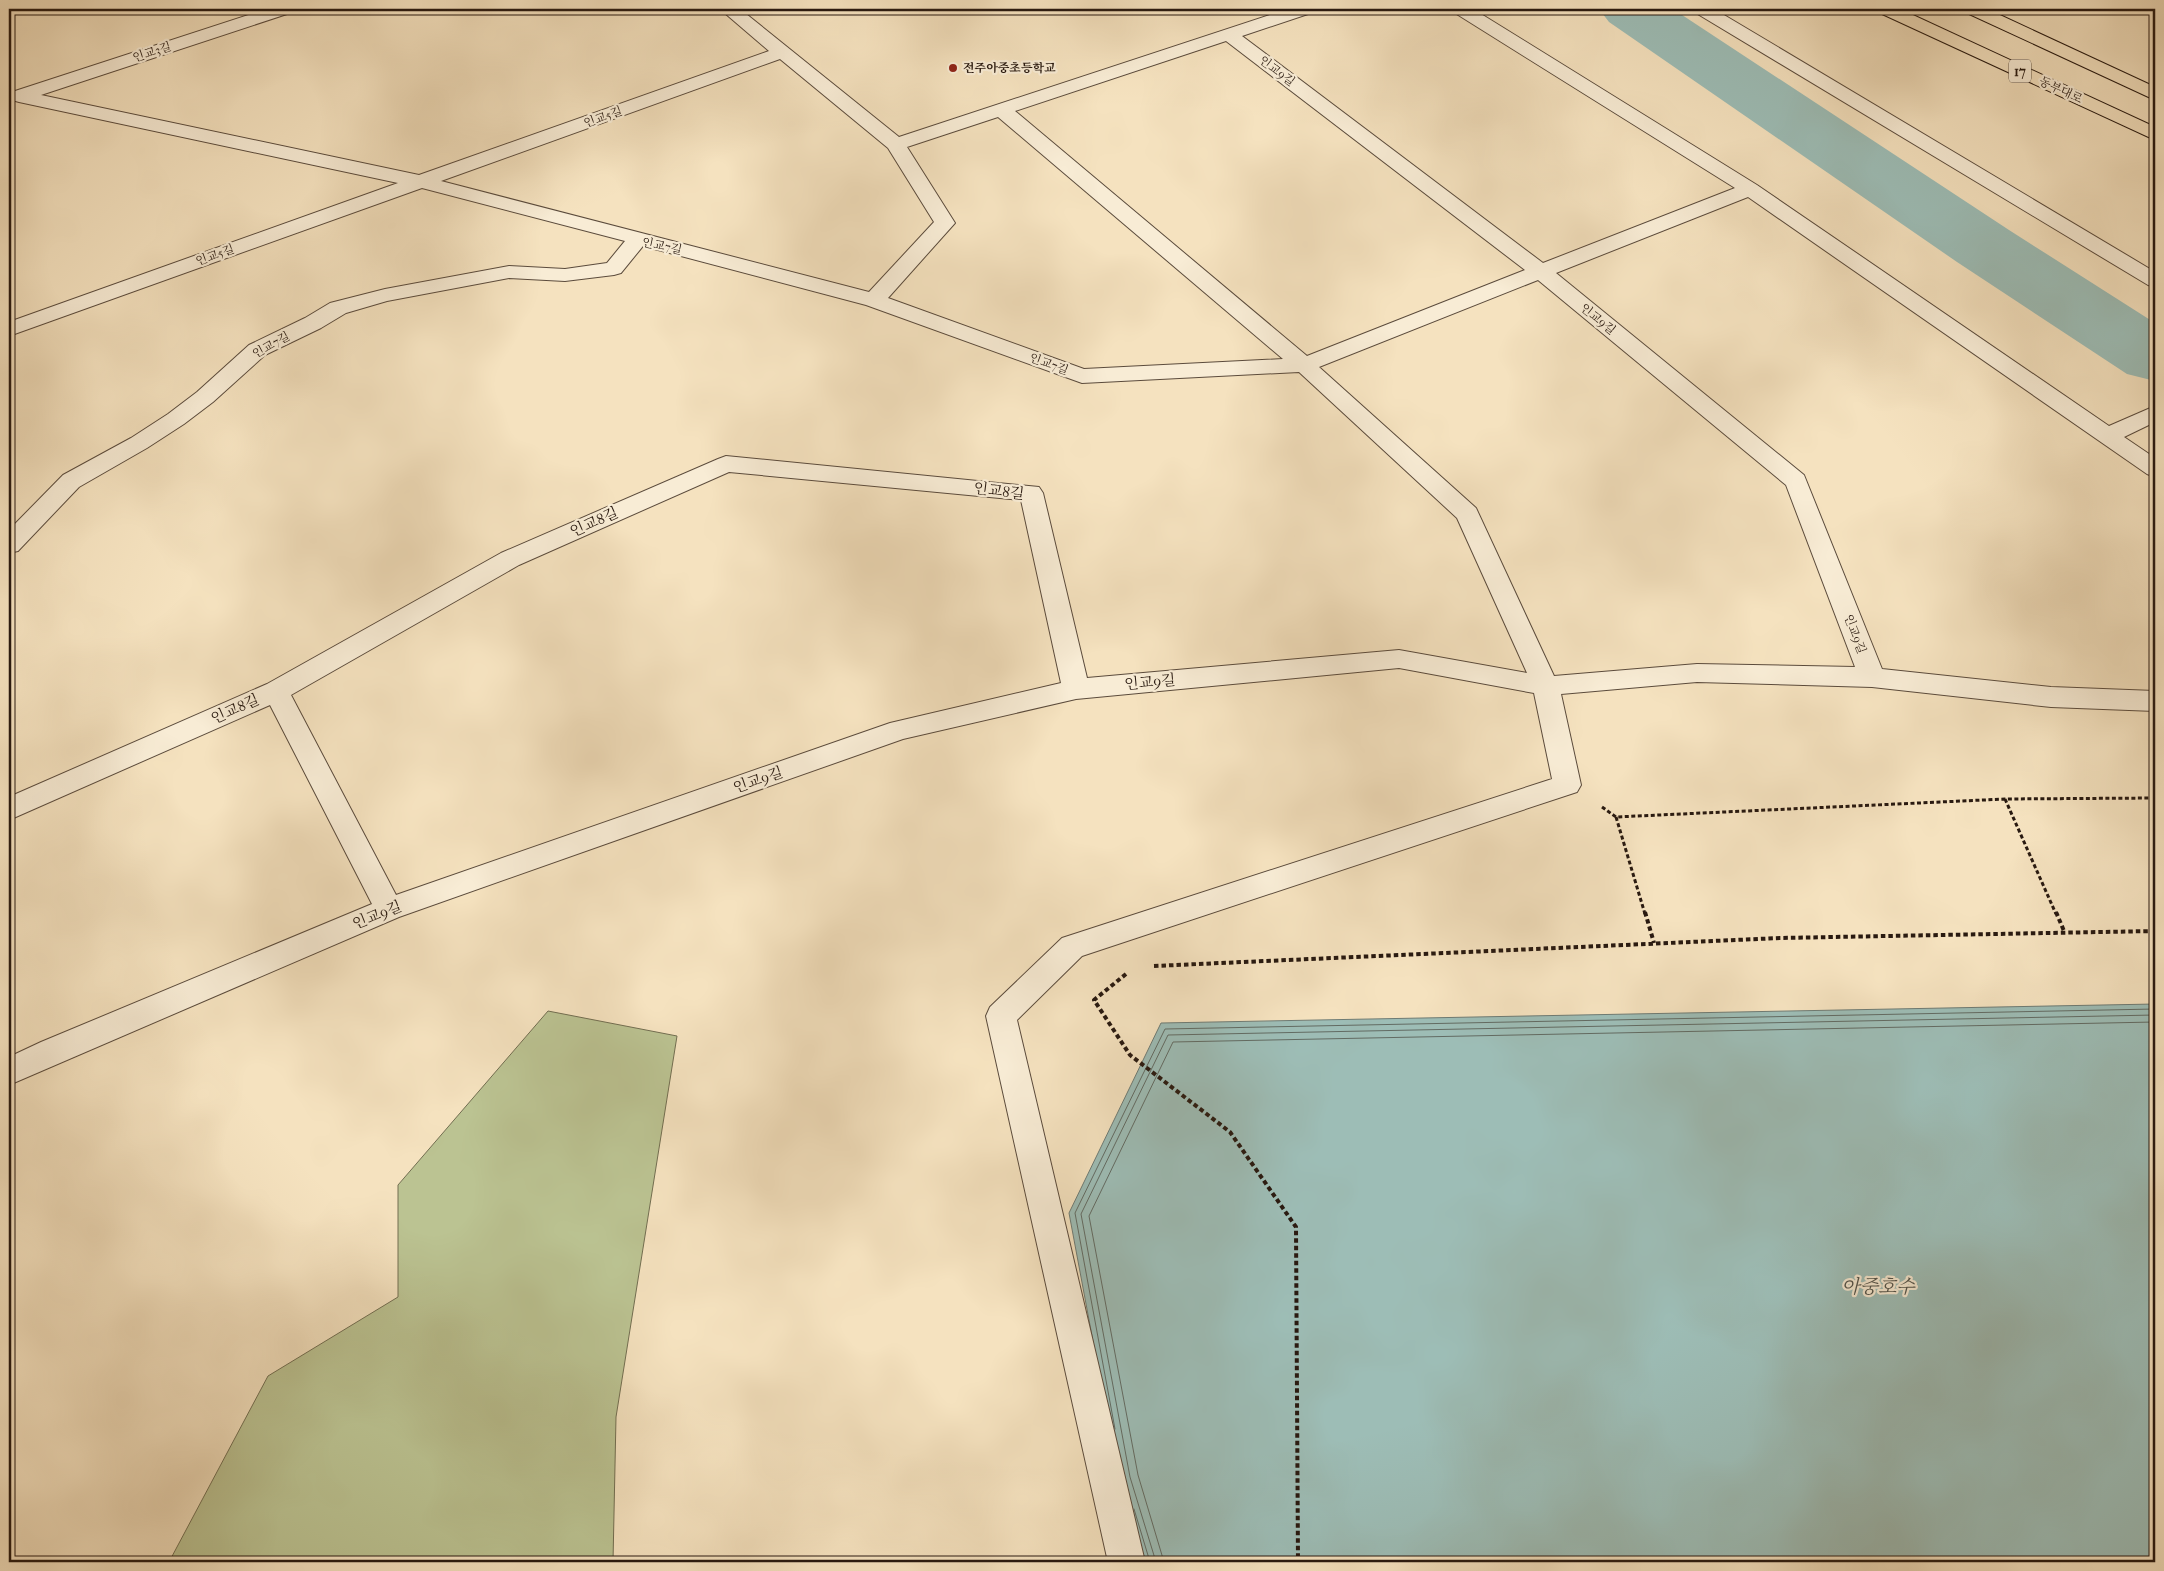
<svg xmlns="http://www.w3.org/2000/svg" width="2164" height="1571" font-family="'IM FELL French Canon','Noto Serif KR',serif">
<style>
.green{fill:#bbc392;stroke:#726e51}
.water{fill:#9dbdb6;stroke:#6e7b74}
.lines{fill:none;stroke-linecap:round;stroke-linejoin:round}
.shore{stroke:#626b63;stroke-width:1}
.river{fill:#9dbdb6;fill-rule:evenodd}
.street-casing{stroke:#5b4b3c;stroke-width:2}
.primary-casing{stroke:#281910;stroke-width:2}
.path-far1{stroke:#281910;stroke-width:3;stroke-dasharray:4 2.5;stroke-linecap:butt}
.path{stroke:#281910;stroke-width:4;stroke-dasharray:4.5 3;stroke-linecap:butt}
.street{fill:#f8ecd5;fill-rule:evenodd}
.primary{fill:#f5e2bf;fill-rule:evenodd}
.poi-dot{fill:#8f2418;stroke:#f8ecd5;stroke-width:2}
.labels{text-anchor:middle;stroke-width:4.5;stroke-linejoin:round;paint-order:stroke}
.far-street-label{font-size:12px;fill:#281910;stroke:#f8ecd5}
.far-poi-label{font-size:12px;font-weight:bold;fill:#281910;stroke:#f8ecd5;text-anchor:start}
.shield{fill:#f8ecd5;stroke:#66584b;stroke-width:1}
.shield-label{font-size:14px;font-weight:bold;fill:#281910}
.street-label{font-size:15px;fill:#281910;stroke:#f8ecd5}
.near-water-label{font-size:19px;font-style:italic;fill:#51524a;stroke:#f8ecd5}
</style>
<rect width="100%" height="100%" fill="#f5e2bf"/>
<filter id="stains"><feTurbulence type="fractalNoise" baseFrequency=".004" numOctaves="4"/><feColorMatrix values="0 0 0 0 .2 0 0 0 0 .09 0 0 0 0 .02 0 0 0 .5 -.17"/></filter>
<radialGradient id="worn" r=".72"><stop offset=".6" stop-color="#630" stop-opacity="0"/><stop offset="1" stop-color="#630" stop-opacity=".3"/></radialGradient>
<path class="green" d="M 548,1011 L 677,1036 L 616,1417 L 613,1562 L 169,1562 L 268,1376 L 398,1297 L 398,1185 Z"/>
<path class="water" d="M 2155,1004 L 2155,1562 L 1145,1562 L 1119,1480 L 1069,1213 L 1161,1023 Z"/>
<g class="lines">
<path class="shore" d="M 1115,1429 L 1075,1213 L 1165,1029 L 2155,1009
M 1134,1509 L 1150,1562
M 1156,1562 L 1130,1477 L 1081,1214 L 1168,1035 L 2155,1015
M 1164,1562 L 1138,1475 L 1089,1216 L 1173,1042 L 2155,1022"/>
<path class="river" d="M 1599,9 L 1673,9 L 2009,230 L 2155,323 L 2155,381 L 2127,374 L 1957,262 L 1609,22 Z"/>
<defs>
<path id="street" d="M 267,9 L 293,9 L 290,13 L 41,95 L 419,175 L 769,51 L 720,9 L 740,9 L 899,137 L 1288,9 L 1314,9 L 1311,13 L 1242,36 L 1543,263 L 1735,188 L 1455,13 L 1452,9 L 1473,9 L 1757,185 L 2109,426 L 2155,406 L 2155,422 L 2124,437 L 2155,458 L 2155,477 L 2147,474 L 1748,197 L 1556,273 L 1804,475 L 1882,669 L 2051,687 L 2155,691 L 2155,711 L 2051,707 L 1872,687 L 1697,682 L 1561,694 L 1581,785 L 1577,792 L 1082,956 L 1017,1020 L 1145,1562 L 1108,1562 L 986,1016 L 990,1007 L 1062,938 L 1552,779 L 1534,693 L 1399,668 L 1076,699 L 903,739 L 399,917 L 9,1085 L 9,1057 L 41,1042 L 372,904 L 270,705 L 9,820 L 9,797 L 267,684 L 501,553 L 718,459 L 726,456 L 1039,487 L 1043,493 L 1087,678 L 1399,650 L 1527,673 L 1457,518 L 1299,372 L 1082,383 L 866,305 L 643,246 L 621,273 L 614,275 L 565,281 L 509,278 L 387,301 L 346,313 L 321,328 L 265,355 L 213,402 L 184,424 L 147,448 L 79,487 L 18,551 L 9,553 L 9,530 L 63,475 L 131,438 L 168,414 L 197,392 L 249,345 L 305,318 L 330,303 L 385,289 L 509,266 L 565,269 L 607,263 L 625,241 L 422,188 L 9,336 L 9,322 L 398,183 L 19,102 L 12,100 L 10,96 L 12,92 ZM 1226,41 L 1525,270 L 1307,356 L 1015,111 ZM 780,59 L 888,148 L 934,222 L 869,292 L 441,181 ZM 998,117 L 1283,359 L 1084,369 L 888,298 L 955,223 L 907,147 ZM 1538,280 L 1786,485 L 1855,667 L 1697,664 L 1554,676 L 1476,508 L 1319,367 ZM 729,472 L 1021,500 L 1061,683 L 890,723 L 396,895 L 291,695 L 519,565 Z
M 1693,9 L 1714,9 L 2155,272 L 2155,287 L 2148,285 L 1696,13 Z"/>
<path id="primary" d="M 1877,9 L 1900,9 L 2155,127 L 2155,140 L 1880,13 Z
M 1964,9 L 1987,9 L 2155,87 L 2155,100 L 1967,13 Z"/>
</defs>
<use href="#street" class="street-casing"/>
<use href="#primary" class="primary-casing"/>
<path class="path-far1" d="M 2005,799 L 2056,914
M 1602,807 L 1616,817 L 2005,799 L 2155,798
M 1616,817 L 1645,914"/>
<path class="path" d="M 1645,912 L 1654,943
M 2056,912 L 2064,931
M 1154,966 L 1780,938 L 2155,931
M 1126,974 L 1094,1000 L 1130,1055 L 1230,1132 L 1296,1227 L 1298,1562"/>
<use href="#street" class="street"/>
<use href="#primary" class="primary"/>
</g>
<circle class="poi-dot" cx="953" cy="68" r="5"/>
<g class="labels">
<g class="far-street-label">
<text transform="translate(152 52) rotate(-18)" y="4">인교3길</text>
<text transform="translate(1277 71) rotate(37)" y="4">인교9길</text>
<text transform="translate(2061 90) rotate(25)" y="4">동부대로</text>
<text transform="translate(603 117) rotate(-20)" y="4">인교5길</text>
<text transform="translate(662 246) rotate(12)" y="4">인교7길</text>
<text transform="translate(215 255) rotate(-20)" y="4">인교5길</text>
<text transform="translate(1598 319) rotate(39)" y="4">인교9길</text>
<text transform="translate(271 345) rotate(-29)" y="4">인교7길</text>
<text transform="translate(1049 364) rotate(20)" y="4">인교7길</text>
<text transform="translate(1855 634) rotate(69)" y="4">인교9길</text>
</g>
<g class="far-poi-label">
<text x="963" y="72">전주아중초등학교</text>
</g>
<rect class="shield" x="2009" y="59.5" width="22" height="23" rx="4"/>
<g class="shield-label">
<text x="2020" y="76">17</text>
</g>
<g class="street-label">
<text transform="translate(999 491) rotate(7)" y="5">인교8길</text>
<text transform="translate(594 522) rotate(-24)" y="5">인교8길</text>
<text transform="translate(1150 682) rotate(-5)" y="5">인교9길</text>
<text transform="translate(235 709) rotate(-24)" y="5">인교8길</text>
<text transform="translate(758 780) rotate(-19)" y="5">인교9길</text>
<text transform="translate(377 915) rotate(-22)" y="5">인교9길</text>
</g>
<g class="near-water-label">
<text x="1878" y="1293">아중호수</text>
</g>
</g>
<rect width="2164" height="1571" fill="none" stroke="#f5e2bf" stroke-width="30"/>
<rect x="10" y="10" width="2144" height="1551" fill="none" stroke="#281910" stroke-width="2.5"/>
<rect x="15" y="15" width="2134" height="1541" fill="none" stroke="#281910"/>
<rect width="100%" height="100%" filter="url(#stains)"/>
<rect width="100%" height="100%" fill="url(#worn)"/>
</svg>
